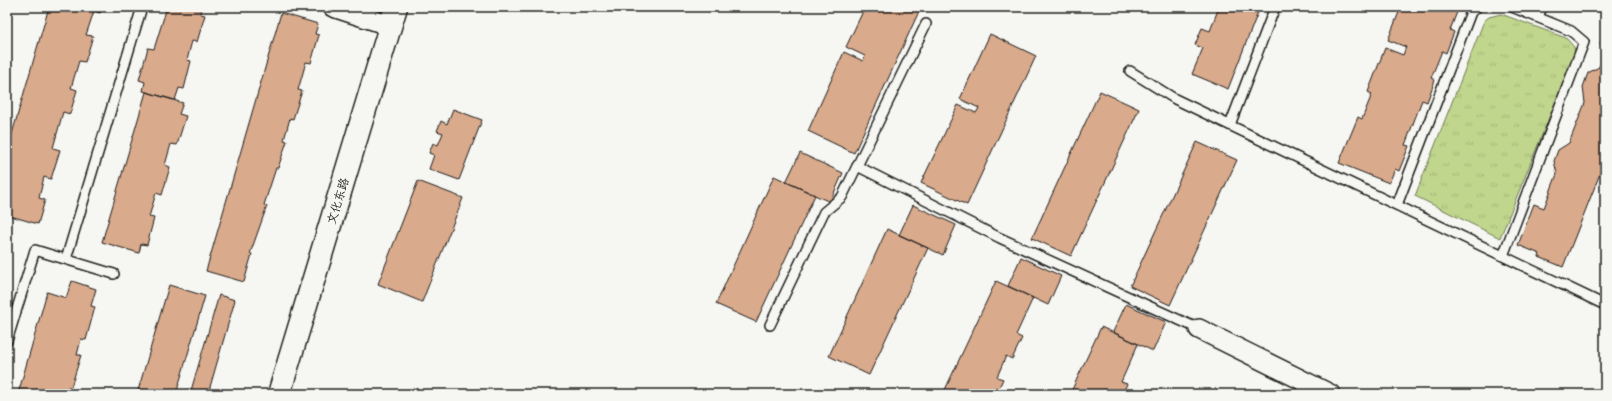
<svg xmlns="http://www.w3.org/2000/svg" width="1612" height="401" font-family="Sriracha,'LXGW WenKai TC',sans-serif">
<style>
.grass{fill:url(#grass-tufts);stroke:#6e7954}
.building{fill:#d9aa8b;stroke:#1c1c1c}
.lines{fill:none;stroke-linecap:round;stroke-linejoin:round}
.lane-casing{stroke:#1c1c1c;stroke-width:12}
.street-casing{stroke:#1c1c1c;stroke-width:22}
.secondary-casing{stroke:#1c1c1c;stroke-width:25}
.lane{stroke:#f6f6f2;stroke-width:9}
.street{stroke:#f6f6f2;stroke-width:19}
.secondary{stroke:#f6f6f2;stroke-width:22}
.labels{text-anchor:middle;stroke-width:3;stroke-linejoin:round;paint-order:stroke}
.street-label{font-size:12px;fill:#1c1c1c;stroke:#f6f6f2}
</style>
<defs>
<pattern id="grass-tufts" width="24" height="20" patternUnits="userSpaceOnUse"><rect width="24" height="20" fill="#c0d68c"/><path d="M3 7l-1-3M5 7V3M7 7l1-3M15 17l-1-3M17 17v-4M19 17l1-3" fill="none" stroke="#a4b778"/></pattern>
</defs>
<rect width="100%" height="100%" fill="#f6f6f2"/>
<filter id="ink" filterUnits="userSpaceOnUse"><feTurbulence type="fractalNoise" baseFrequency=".025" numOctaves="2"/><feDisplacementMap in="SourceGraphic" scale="8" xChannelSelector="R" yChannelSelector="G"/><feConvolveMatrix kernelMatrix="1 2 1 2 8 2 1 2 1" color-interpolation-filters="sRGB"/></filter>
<g filter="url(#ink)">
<path class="grass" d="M 1501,14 L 1566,38 L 1574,47 L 1575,54 L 1500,238 L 1415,196 L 1484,21 L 1489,17 Z"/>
<path class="building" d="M 49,7 L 102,7 L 100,13 L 94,11 L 86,35 L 93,36 L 85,62 L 79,61 L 71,88 L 77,90 L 70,114 L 63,112 L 53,148 L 60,150 L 51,179 L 44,177 L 39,198 L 45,200 L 38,224 L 7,215 L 7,151 Z
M 167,7 L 202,7 L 200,14 L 205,15 L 197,42 L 192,41 L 187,60 L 191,61 L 184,89 L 179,88 L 175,100 L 143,91 L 145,82 L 139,80 L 148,48 L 154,49 Z
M 865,7 L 921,7 L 854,153 L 808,131 L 844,52 L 863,61 L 865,56 L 846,47 Z
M 1219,7 L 1260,7 L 1228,89 L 1192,74 L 1203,48 L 1195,45 L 1202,28 L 1210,31 Z
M 1401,7 L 1459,7 L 1450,30 L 1454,32 L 1446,53 L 1442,51 L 1431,78 L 1435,80 L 1427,102 L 1422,100 L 1405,145 L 1409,146 L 1399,171 L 1395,169 L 1389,183 L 1339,163 L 1358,117 L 1362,119 L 1372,94 L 1368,92 L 1385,48 L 1403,55 L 1406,47 L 1388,40 Z
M 281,13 L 318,24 L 315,34 L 319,35 L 311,63 L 306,62 L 298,90 L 302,91 L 293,119 L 290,118 L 284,140 L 287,141 L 278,168 L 276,168 L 264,205 L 267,206 L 250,254 L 252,254 L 244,282 L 206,271 Z
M 1605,32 L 1605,46 L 1600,44 Z
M 990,34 L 1036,56 L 967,205 L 921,183 L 958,105 L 976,113 L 979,108 L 960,99 Z
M 1605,52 L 1605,161 L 1563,267 L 1539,257 L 1540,254 L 1518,245 L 1534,204 L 1544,208 L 1557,174 L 1554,161 L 1558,150 L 1569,143 L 1585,103 L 1583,87 L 1588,73 L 1599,67 Z
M 1100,91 L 1139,109 L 1071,256 L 1032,238 Z
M 146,92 L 183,103 L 179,114 L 186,116 L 177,145 L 171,144 L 165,165 L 170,167 L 162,195 L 156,193 L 149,217 L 154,218 L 147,245 L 141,244 L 139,253 L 102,242 Z
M 453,109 L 482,120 L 459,180 L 429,169 L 434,155 L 429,153 L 433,143 L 438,145 L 443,133 L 437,131 L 441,121 L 447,124 Z
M 1197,142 L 1237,160 L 1170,305 L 1130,286 Z
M 800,153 L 843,173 L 830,202 L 786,182 Z
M 774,176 L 815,195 L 756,322 L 716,304 Z
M 418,181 L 463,198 L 422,302 L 378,284 Z
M 913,205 L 956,225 L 943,255 L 899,235 Z
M 887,229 L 928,248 L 869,375 L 829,356 Z
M 1021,257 L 1061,276 L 1048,305 L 1008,286 Z
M 72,281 L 96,289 L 91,306 L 95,307 L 86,340 L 81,339 L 77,355 L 81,355 L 71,387 L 68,387 L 65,394 L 18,394 L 47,292 L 66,298 Z
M 996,281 L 1033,298 L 1016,335 L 1022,338 L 1012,359 L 1006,356 L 997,377 L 1003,379 L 996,394 L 943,394 Z
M 169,285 L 205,296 L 176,394 L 137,394 Z
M 219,295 L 235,300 L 208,394 L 190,394 Z
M 1126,304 L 1166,322 L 1153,351 L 1113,332 Z
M 1101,327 L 1138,344 L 1121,382 L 1127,384 L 1122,394 L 1070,394 Z"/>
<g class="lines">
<defs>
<path id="lane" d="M 1538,17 L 1542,7
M 1130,71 L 1175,99 L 1605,305
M 1230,125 L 1275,7
M 857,166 L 1000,238 L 1199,329
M 1397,205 L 1471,12 L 1477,7
M 1503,256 L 1584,42 L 1571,31 L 1512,7
M 66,259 L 142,7
M 770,325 L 824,212 L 842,197 L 926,24
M 7,341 L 35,250 L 114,274"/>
<path id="street" d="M 333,7 L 391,26
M 1199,329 L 1330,394"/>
<path id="secondary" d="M 279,394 L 396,7"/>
</defs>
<use href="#lane" class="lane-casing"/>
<use href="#street" class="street-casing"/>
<use href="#secondary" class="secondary-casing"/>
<use href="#lane" class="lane"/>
<use href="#street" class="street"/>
<use href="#secondary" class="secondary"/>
</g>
</g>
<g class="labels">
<g class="street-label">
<text transform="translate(338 201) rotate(-73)" y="4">文化东路</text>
</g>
</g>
<rect width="1612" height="401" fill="none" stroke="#f6f6f2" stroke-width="24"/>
<rect x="12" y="12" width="1588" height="377" fill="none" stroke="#1c1c1c" stroke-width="1.5" filter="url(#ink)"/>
</svg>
